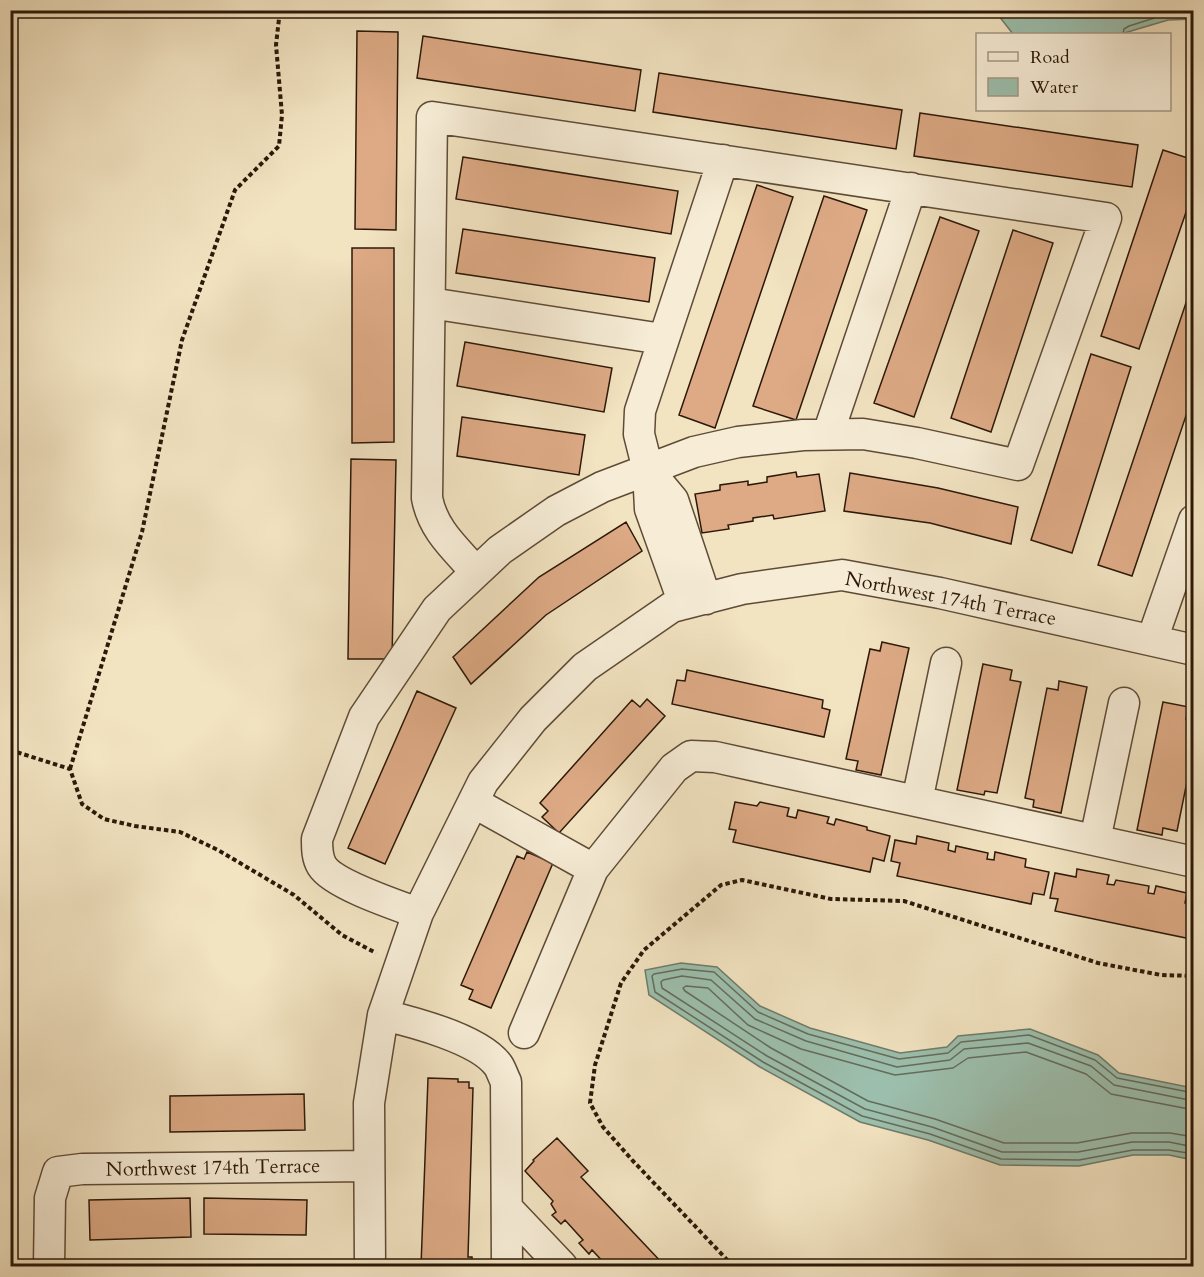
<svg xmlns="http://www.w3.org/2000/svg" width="1204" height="1277" font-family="Cardo,serif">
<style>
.water{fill:#9cbfad;stroke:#6f7c6b;stroke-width:1.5}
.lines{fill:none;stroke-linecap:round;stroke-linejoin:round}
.shore{stroke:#646c5b;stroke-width:1.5}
.building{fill:#ddaa85;stroke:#2c1809;stroke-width:1.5}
.minor-casing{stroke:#5e4b37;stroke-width:33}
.path{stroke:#2c1809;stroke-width:4;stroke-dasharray:4.5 3;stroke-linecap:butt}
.minor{stroke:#f7edd7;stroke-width:30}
.labels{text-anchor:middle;stroke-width:5;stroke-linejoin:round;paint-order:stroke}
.street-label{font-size:20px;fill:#2c1809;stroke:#f7edd7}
</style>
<rect width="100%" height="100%" fill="#f2e3c1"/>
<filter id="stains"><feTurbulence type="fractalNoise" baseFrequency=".00333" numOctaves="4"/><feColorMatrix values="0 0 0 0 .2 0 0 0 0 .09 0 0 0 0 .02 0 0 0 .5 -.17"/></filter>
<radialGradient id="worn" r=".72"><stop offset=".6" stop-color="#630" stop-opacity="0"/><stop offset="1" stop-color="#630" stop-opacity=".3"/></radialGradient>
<path class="water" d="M 1193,10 L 1193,19 L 1168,20 L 1121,34 L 1013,34 L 995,11 Z
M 681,963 L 717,967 L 760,1006 L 810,1028 L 900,1053 L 947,1047 L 958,1036 L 1030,1029 L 1098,1055 L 1119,1073 L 1193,1088 L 1193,1160 L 1169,1155 L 1133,1155 L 1079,1166 L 1000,1165 L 928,1140 L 860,1122 L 760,1067 L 649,995 L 645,970 Z"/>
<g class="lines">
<path class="shore" d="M 1123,34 L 1124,29 L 1129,26 L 1167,14 L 1194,13
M 1194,1093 L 1117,1078 L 1095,1060 L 1029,1035 L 961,1042 L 948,1053 L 899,1059 L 808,1034 L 758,1012 L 714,972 L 682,969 L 654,974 L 652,976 L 655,992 L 763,1062 L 862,1116 L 930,1134 L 1001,1159 L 1079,1160 L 1133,1150 L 1169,1150 L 1194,1154
M 1194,1101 L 1114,1085 L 1091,1066 L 1028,1043 L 964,1049 L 950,1060 L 897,1067 L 806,1041 L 755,1019 L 711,980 L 682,976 L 663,980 L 661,982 L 662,988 L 767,1056 L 865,1109 L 932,1127 L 1002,1152 L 1078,1152 L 1132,1142 L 1169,1142 L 1194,1147
M 1194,1110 L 1111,1094 L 1086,1074 L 1026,1052 L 968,1058 L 953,1068 L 895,1075 L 801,1049 L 748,1025 L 708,988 L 686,986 L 683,988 L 685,991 L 771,1048 L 868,1101 L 935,1119 L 1004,1143 L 1077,1143 L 1132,1133 L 1170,1133 L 1194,1137"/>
</g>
<path class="building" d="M 357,31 L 398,32 L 396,230 L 355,229 Z
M 423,36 L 641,70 L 635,111 L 417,78 Z
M 659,73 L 902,110 L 896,149 L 653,112 Z
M 920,113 L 1138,145 L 1132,187 L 914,156 Z
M 1163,150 L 1194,160 L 1194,189 L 1139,349 L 1101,336 Z
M 463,157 L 678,191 L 671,234 L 456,199 Z
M 757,185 L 793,197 L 715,428 L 679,415 Z
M 824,196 L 867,210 L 796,420 L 753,406 Z
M 940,217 L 979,231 L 914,417 L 874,403 Z
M 463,229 L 655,258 L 649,302 L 456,273 Z
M 1013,230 L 1053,243 L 991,432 L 951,418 Z
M 352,248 L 394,248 L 394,442 L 352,443 Z
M 1194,279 L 1194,392 L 1132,576 L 1098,565 Z
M 465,342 L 612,368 L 604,412 L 457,386 Z
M 1091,354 L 1131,367 L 1072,553 L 1031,540 Z
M 462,417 L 585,435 L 579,475 L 457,456 Z
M 351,459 L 396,460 L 392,659 L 348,659 Z
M 796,472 L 797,477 L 819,474 L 825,511 L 774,519 L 773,515 L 753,518 L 753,521 L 728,525 L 729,529 L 702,533 L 695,494 L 720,490 L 720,485 L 748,481 L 748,485 L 767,482 L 767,477 Z
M 850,473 L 938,488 L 1018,507 L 1011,544 L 930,523 L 844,511 Z
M 626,522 L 642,551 L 546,615 L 471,684 L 453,657 L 539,577 Z
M 882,642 L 909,648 L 881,775 L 856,770 L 858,761 L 846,759 L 870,649 L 880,651 Z
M 983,664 L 1012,670 L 1010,680 L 1021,682 L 997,793 L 985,791 L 984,795 L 957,790 Z
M 687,670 L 823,700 L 822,708 L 830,710 L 824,737 L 672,704 L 677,680 L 685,681 Z
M 1059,681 L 1087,687 L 1061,813 L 1033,807 L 1034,800 L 1025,798 L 1047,688 L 1058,690 Z
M 417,691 L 456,708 L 385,864 L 348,848 Z
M 647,699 L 665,716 L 559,833 L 542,817 L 548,811 L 540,803 L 632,700 L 640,707 Z
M 1163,702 L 1189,707 L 1186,719 L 1194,721 L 1194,747 L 1177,831 L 1163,828 L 1162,835 L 1137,830 Z
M 735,802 L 757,806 L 760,802 L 789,808 L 787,816 L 796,818 L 798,810 L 829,817 L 827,823 L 834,825 L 836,819 L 867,827 L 867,830 L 890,836 L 884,861 L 873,858 L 870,872 L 733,842 L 736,830 L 729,829 Z
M 917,836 L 949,843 L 948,850 L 955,852 L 956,846 L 988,853 L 987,859 L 994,860 L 995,852 L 1026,859 L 1025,867 L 1049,872 L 1044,895 L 1033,893 L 1031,904 L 897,876 L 900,863 L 891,861 L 895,840 L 916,844 Z
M 527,852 L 553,863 L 491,1008 L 469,999 L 473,990 L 461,985 L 517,856 L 524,859 Z
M 1077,869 L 1109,875 L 1107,884 L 1114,885 L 1116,880 L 1149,886 L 1148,893 L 1154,894 L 1156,886 L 1187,893 L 1185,903 L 1194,905 L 1191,939 L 1055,911 L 1058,899 L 1050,898 L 1055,873 L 1076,877 Z
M 428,1078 L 458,1079 L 458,1082 L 469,1082 L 469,1088 L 473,1088 L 468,1257 L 472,1257 L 472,1266 L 421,1266 Z
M 304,1094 L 305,1130 L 170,1132 L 170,1096 Z
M 557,1138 L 588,1171 L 581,1177 L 665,1266 L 607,1266 L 592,1250 L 589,1254 L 579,1243 L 583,1240 L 565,1220 L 561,1224 L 552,1215 L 556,1212 L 551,1204 L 553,1201 L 525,1171 L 534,1161 L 533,1160 Z
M 190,1198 L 191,1237 L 90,1240 L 89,1200 Z
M 204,1198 L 307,1200 L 306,1235 L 204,1234 Z
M 208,1262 L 306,1262 L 306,1266 L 208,1266 Z
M 190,1264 L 190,1266 L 92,1266 L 92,1265 Z"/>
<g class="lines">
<defs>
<path id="minor" d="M 430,303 L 662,339
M 828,434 L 911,188
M 648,470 L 673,500 L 706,599
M 684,604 L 650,509 L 648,470 L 639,434 L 640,411 L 723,160
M 1152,640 L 1194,520
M 917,801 L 946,663
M 473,802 L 593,869
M 1095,840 L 1124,703
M 418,913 C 396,905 333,884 322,866 C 317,858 317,849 317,839 L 364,717 L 437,609 L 500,550 L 556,511 L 602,487 L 694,452 L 738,442 L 803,435 L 863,434 L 917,443 L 1018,465 L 1106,218 L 432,117 L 427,498 C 433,530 455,548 476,572
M 383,1015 C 413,1022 479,1039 498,1065 C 501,1069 503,1076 506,1082 L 507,1266
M 524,1033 L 593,869 L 674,768 L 691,756 L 715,757 L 1194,862
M 507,1208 L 562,1266
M 49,1266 L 50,1198 L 58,1172 L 82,1169 L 369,1166
M 370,1266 L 369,1103 L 383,1015 L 418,913 L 483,782 L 533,719 L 585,667 L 672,607 L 742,589 L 842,575 L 940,593 L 1194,650"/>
</defs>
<use href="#minor" class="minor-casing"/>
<path class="path" d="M 10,750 L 70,769 L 82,804 L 104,819 L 135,826 L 180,832 L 218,850 L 294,895 L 342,935 L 376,953
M 70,769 L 142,532 L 182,340 L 235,190 L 279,146 L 282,115 L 276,45 L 280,10
M 733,1266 L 633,1161 L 603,1127 L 590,1103 L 595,1065 L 621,983 L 644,950 L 721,885 L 742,880 L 831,899 L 904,901 L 1098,963 L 1161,975 L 1194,976"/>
<use href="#minor" class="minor"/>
</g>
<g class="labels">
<g class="street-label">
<text transform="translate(951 598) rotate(11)" y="7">Northwest 174th Terrace</text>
<text transform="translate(213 1167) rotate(-1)" y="7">Northwest 174th Terrace</text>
</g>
</g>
<rect width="1204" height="1277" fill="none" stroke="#f2e3c1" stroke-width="36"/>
<rect x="12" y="12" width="1180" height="1253" fill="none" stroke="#2c1809" stroke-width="3"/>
<rect x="18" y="18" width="1168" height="1241" fill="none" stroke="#2c1809" stroke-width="1.5"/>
<rect x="976" y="33" width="195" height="78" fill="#f7edd7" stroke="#a69885" stroke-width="1.5"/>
<rect x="988" y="52" width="30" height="9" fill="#f7edd7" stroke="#a69885" stroke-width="1.5"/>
<text x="1030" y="63" font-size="18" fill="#2c1809">Road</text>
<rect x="988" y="78" width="30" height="18" fill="#9cbfad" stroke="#a69885" stroke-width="1.5"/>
<text x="1030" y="93" font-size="18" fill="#2c1809">Water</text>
<rect width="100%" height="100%" filter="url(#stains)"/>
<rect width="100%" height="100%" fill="url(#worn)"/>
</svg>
